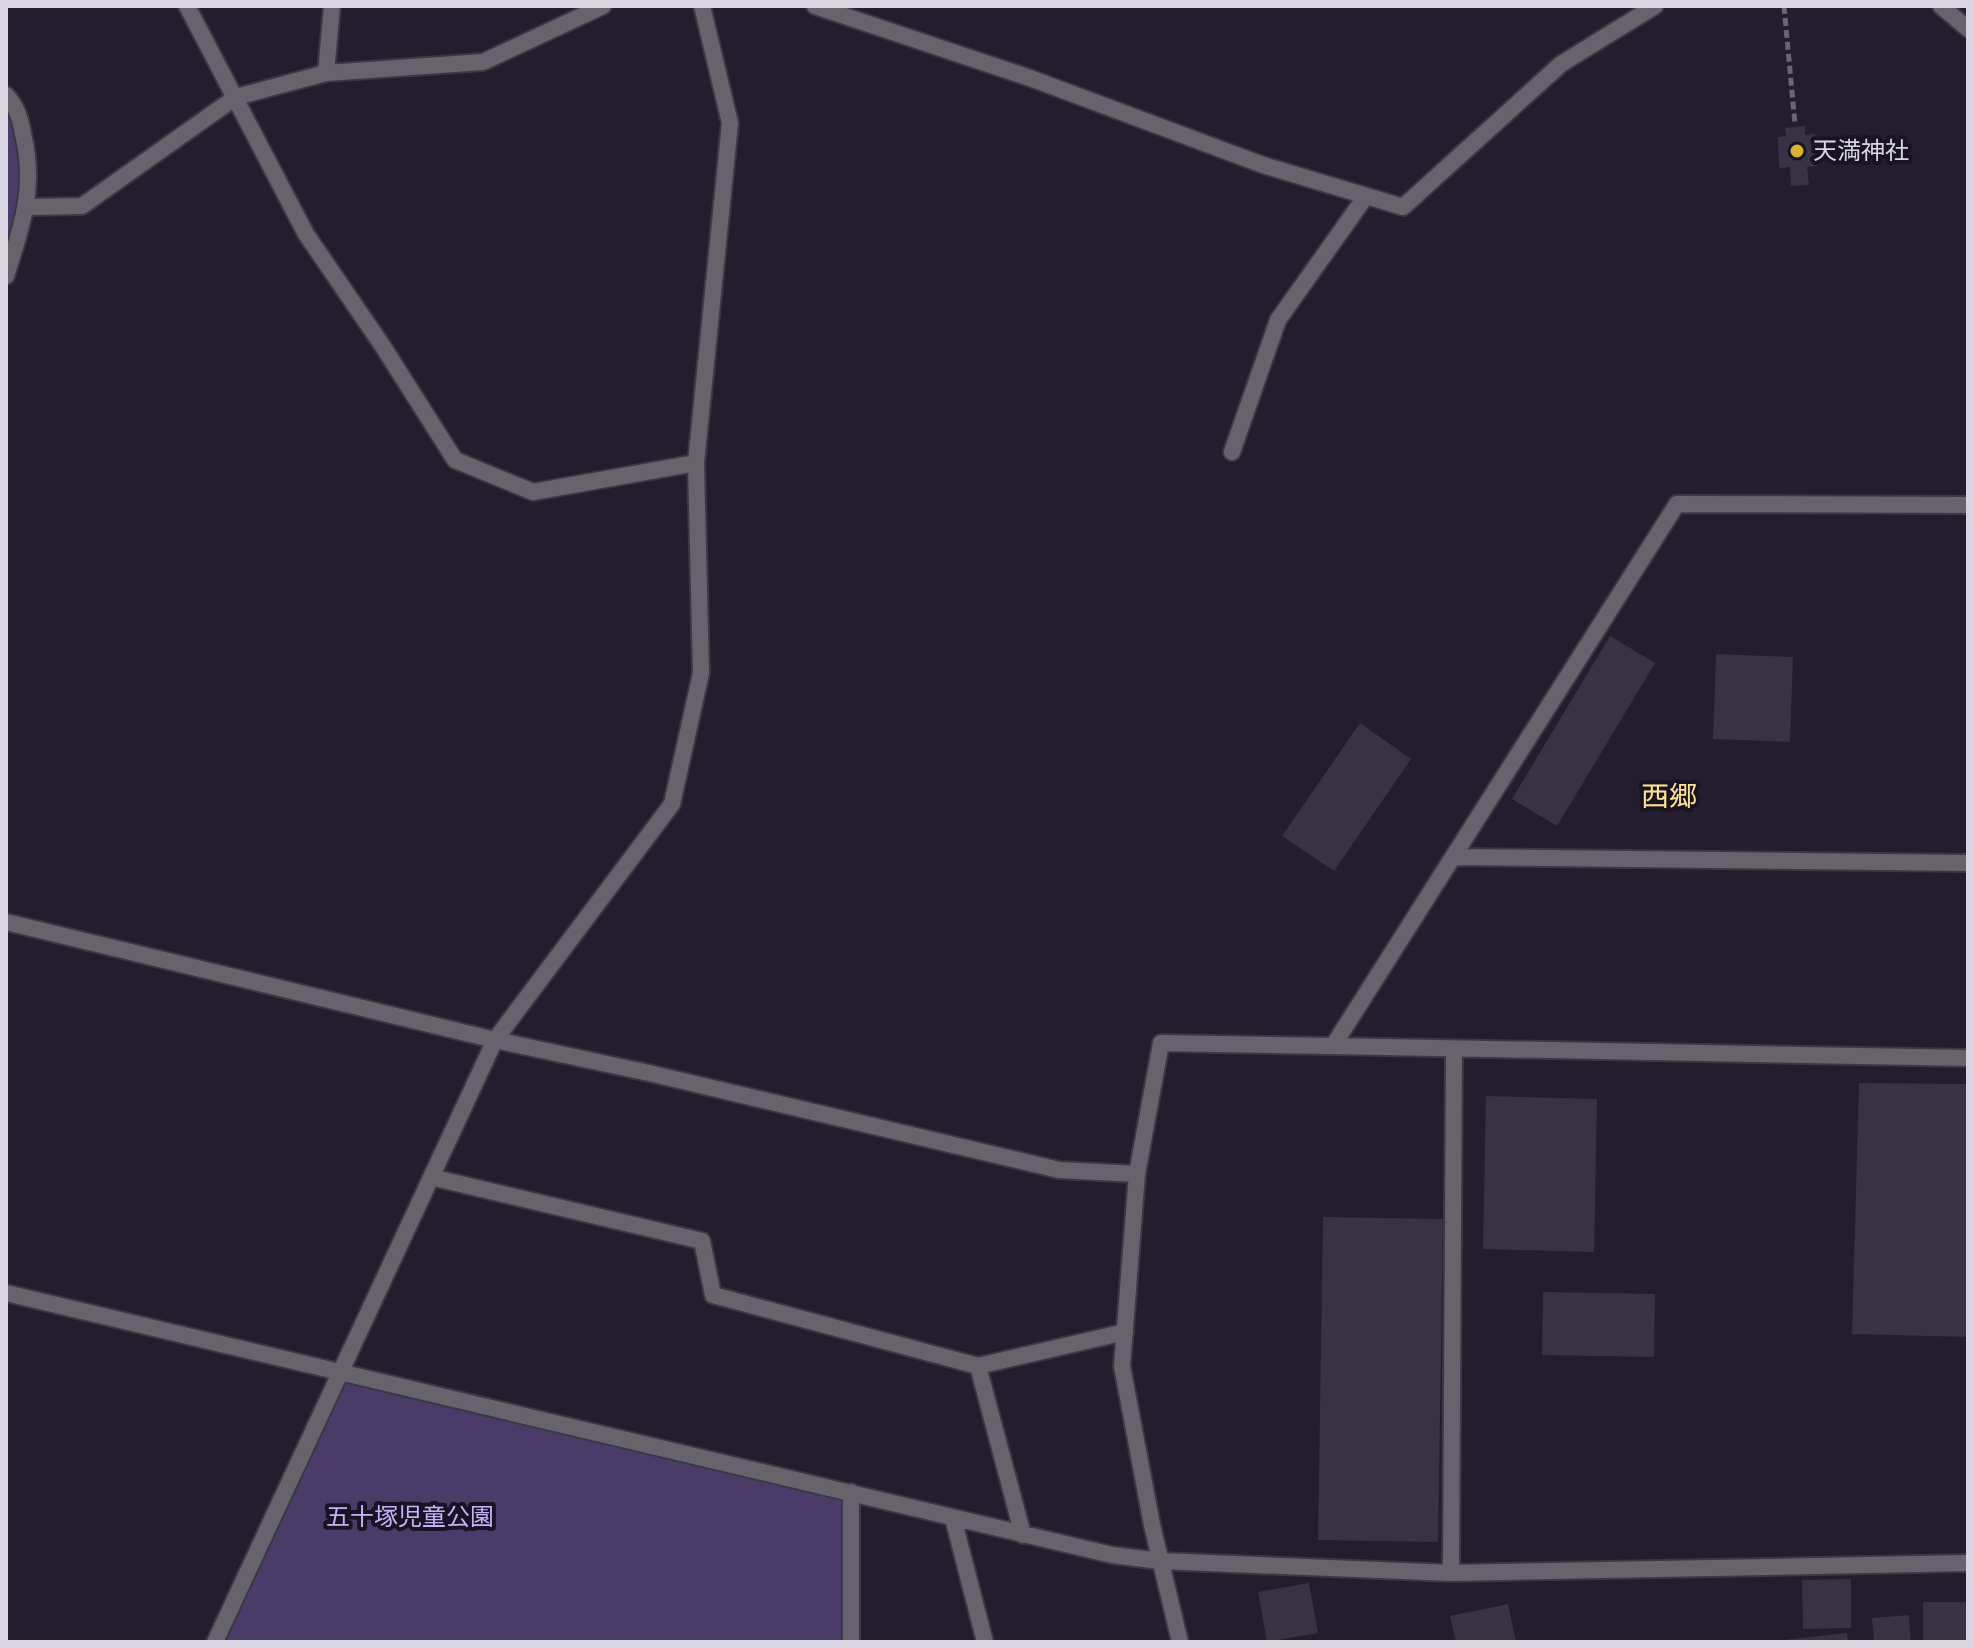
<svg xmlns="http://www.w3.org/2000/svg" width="1974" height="1648" font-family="Roboto,'Noto Sans JP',sans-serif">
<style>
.green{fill:#4b3b69}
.building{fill:#383245}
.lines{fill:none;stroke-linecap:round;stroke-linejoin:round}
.service-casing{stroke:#3c3747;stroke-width:20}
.minor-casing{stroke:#3c3747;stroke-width:20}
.tertiary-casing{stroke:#3c3747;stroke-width:20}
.path{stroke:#696574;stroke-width:5;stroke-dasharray:8 4;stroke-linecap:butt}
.service{stroke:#66636c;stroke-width:16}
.minor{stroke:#66636c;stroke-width:16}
.tertiary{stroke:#66636c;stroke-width:16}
.poi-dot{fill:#dcb233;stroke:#191424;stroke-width:3}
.labels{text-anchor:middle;stroke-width:8;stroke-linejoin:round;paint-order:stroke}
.poi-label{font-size:24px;fill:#d8d5e1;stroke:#191424;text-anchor:start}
.park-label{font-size:24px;fill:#c8affa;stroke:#191424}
.quarter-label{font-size:28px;fill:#fee195;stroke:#191424}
</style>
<rect width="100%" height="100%" fill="#231d2e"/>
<path class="green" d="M 6,95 L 29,158 L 6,276 Z
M 340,1370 L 851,1492 L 851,1642 L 215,1642 Z"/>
<path class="building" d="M 1805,126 L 1805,135 L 1815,134 L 1817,166 L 1807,167 L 1809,185 L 1791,186 L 1790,167 L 1779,168 L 1778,137 L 1786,136 L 1785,128 Z
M 1610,636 L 1655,663 L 1557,826 L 1512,799 Z
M 1716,654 L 1793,657 L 1790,742 L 1713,739 Z
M 1360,723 L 1411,759 L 1334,871 L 1282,836 Z
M 1859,1083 L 1968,1084 L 1968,1337 L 1852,1334 Z
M 1486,1096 L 1597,1099 L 1594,1252 L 1483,1249 Z
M 1323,1217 L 1443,1219 L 1438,1542 L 1318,1540 Z
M 1543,1292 L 1655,1294 L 1654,1357 L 1542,1355 Z
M 1851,1579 L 1851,1628 L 1803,1629 L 1802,1580 Z
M 1309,1583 L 1318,1633 L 1267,1642 L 1258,1592 Z
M 1923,1602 L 1968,1602 L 1968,1642 L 1923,1642 Z
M 1508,1604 L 1516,1642 L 1456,1642 L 1450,1616 Z
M 1909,1615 L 1911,1642 L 1874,1642 L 1872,1618 Z
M 1847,1633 L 1848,1642 L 1784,1642 L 1784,1640 Z"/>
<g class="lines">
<defs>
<path id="service" d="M 326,73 L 332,6
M 1232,452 L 1278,320 L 1366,196"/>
<path id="minor" d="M 187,6 L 306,234 L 382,345 L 455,460 L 533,492 L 696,463
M 815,6 L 1030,78 L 1263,165 L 1403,207 L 1561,64 L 1655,6
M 6,95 C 17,107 20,118 23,134 C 36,187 22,226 6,276
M 28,207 L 82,206 L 236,97 L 326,73 L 483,62 L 603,6
M 1455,857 L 1968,863
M 6,922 L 495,1040 L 649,1073 L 1059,1170 L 1137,1174
M 1333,1046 L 1677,504 L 1968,505
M 1333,1046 L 1968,1058
M 431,1177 L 702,1241 L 713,1295 L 978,1366 L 1125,1332
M 6,1293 L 1112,1555 L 1160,1561 L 1451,1573 L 1968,1563
M 978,1366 L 1023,1535
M 953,1518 L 985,1642
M 1451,1573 L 1454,1049
M 215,1642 L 495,1040 L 672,804 L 701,673 L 696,463 L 730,123 L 702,6
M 851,1642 L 851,1492"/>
<path id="tertiary" d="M 1941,6 L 1968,29
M 1180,1642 L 1152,1525 L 1122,1366 L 1137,1174 L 1161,1043 L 1333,1046"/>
</defs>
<use href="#service" class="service-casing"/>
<use href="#minor" class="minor-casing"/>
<use href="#tertiary" class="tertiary-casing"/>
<path class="path" d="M 1784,6 L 1795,124"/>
<use href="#service" class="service"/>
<use href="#minor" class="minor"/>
<use href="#tertiary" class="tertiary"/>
</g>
<circle class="poi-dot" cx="1797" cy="151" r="8"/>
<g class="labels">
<g class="poi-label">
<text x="1813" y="159">天満神社</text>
</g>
<g class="park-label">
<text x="410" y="1525">五十塚児童公園</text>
</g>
<g class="quarter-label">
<text x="1669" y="806">西郷</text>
</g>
</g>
<rect width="1974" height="1648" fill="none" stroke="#d8d5e1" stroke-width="16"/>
</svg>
